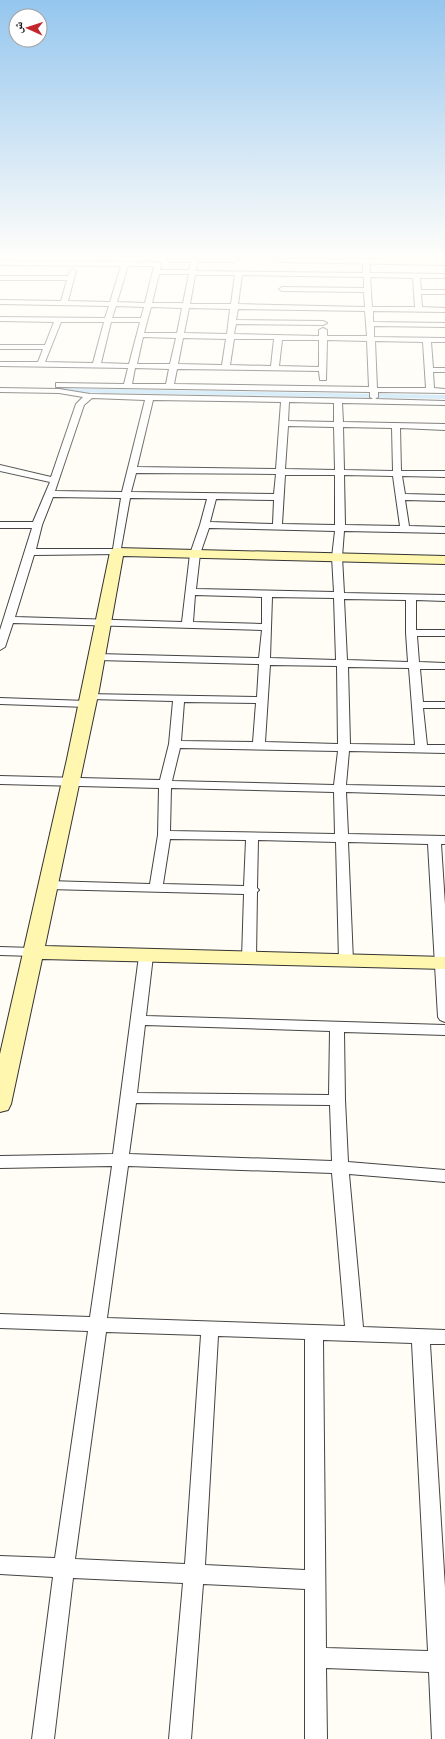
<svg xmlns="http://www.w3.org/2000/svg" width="445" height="1739" font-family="'PT Serif','Noto Naskh Arabic',serif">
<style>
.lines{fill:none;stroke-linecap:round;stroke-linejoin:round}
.canal{fill:#b9e0f7;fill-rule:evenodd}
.street-casing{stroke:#444;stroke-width:2}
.secondary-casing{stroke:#333;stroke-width:2}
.street{fill:#fff;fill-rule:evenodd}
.secondary{fill:#fff6b0;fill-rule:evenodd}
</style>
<rect width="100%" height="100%" fill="#fffdf5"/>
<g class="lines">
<path class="canal" d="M 47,388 L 445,395 L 445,399 L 50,392 L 47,392 Z"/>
<defs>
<path id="street" d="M 192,259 L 198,259 L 196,271 L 363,273 L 363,259 L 369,259 L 370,273 L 445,274 L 445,278 L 420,278 L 421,290 L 445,290 L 445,294 L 421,294 L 422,307 L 445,308 L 445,312 L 373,311 L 373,322 L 445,323 L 445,327 L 374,326 L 374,337 L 445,338 L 445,342 L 431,342 L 433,368 L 445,368 L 445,372 L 433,372 L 434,388 L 445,389 L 445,393 L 378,392 L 378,397 L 375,399 L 445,401 L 445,405 L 342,403 L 343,422 L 445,424 L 445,430 L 400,428 L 401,471 L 445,471 L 445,477 L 402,476 L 405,494 L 445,495 L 445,501 L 405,500 L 409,526 L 445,527 L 445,533 L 344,531 L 342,557 L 344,593 L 445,595 L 445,601 L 416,600 L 416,630 L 445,630 L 445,636 L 417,636 L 419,662 L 445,663 L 445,669 L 420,669 L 423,702 L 445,702 L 445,708 L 423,708 L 427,745 L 445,745 L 445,753 L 349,751 L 346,785 L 445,787 L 445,795 L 346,792 L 348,834 L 445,836 L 445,844 L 441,844 L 445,905 L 445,1022 L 440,1020 L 438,1017 L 428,844 L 348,842 L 353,961 L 351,964 L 346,965 L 341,964 L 339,961 L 336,842 L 258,840 L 257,888 L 259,890 L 257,892 L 256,958 L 254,961 L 249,962 L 244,961 L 242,958 L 244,894 L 48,889 L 43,888 L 41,885 L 43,882 L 48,881 L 150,884 L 158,835 L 159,788 L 0,784 L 0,776 L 160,780 L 169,744 L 173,701 L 89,699 L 85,698 L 83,696 L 85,694 L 257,697 L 259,664 L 97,660 L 92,657 L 97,654 L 259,658 L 262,630 L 13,623 L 5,647 L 0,650 L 0,630 L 32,528 L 0,528 L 0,522 L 33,522 L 50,482 L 0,471 L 0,465 L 51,477 L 76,404 L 83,397 L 59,393 L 0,392 L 0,388 L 59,389 L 90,394 L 373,399 L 370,397 L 370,392 L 59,387 L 56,387 L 56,383 L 124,384 L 128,368 L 0,366 L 0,362 L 38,362 L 43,349 L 0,349 L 0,345 L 45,345 L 54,322 L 0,321 L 0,317 L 105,318 L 109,306 L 0,304 L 0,300 L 61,301 L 67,280 L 0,280 L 0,276 L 68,276 L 70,271 L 73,269 L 76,271 L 68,301 L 110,302 L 121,266 L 0,265 L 0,261 L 158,262 L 161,264 L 160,270 L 189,270 ZM 128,266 L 154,266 L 145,303 L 117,302 ZM 159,274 L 189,274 L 183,303 L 152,303 ZM 195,275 L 235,275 L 231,304 L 190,304 ZM 242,275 L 364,277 L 364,288 L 282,287 L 279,289 L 282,291 L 364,292 L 365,307 L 238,304 ZM 370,277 L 413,278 L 415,307 L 372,307 ZM 116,306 L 144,307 L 141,318 L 112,318 ZM 151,307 L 182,308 L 177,333 L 144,333 ZM 189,308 L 230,309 L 227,334 L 184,333 ZM 238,309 L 365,311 L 367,336 L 327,336 L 327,330 L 323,328 L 319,330 L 319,336 L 234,334 L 236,324 L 323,325 L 327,323 L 323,321 L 236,320 ZM 61,322 L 104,322 L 93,363 L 45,362 ZM 111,322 L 140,322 L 129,364 L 101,363 ZM 143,337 L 176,338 L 170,364 L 137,364 ZM 183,338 L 226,339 L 222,365 L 178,364 ZM 234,339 L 274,339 L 271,366 L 230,365 ZM 282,340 L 319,340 L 319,367 L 279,366 ZM 327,340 L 367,341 L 369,387 L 174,384 L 177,369 L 319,371 L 320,380 L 326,380 ZM 375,341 L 423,342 L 426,388 L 377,388 ZM 135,368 L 169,369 L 166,384 L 132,384 ZM 92,398 L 145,400 L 122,492 L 55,491 L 84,405 ZM 153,400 L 281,402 L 276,469 L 137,467 ZM 289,402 L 334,403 L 334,422 L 288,421 ZM 288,426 L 334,427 L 335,470 L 285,469 ZM 343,427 L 392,428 L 393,471 L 344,470 ZM 136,473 L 276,474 L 274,494 L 131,492 ZM 285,475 L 335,475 L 335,525 L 282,524 ZM 344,475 L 393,476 L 400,526 L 345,525 ZM 53,497 L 121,498 L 113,549 L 36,549 L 42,525 ZM 130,498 L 207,499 L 200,525 L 190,554 L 182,622 L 15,617 L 34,555 L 120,554 ZM 216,499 L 274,500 L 273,524 L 210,522 ZM 209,528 L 335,531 L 332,557 L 334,592 L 196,589 L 200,554 ZM 195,595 L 262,597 L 262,624 L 193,622 ZM 272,597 L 334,598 L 336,660 L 270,658 ZM 344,599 L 406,600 L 406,633 L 408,662 L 347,660 ZM 270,665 L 337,666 L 338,744 L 265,742 ZM 348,667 L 409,668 L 415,745 L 350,744 ZM 184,702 L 256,703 L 253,742 L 181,741 ZM 180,748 L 338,751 L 334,785 L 172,781 ZM 171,788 L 334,792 L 335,834 L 170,831 ZM 170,839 L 246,840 L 244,886 L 163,884 Z
M 0,698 L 87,701 L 93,704 L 87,707 L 0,704 Z
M 0,947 L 33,948 L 38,949 L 40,952 L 38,955 L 33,956 L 0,955 Z
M 146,952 L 151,953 L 153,956 L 146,1016 L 445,1025 L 445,1035 L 344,1032 L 345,1100 L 348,1162 L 445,1170 L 445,1182 L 349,1174 L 363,1327 L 445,1330 L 445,1344 L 430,1344 L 445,1588 L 445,1739 L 432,1739 L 429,1672 L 326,1668 L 327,1739 L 305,1739 L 305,1589 L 203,1584 L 191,1739 L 169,1739 L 183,1583 L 73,1578 L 54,1739 L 32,1739 L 53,1577 L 0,1574 L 0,1556 L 55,1558 L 88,1331 L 0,1328 L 0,1314 L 90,1317 L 112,1166 L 0,1168 L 0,1156 L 113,1154 L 139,956 L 141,953 ZM 145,1025 L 330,1031 L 329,1095 L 137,1093 ZM 136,1103 L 330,1105 L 332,1161 L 129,1154 ZM 128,1166 L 332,1173 L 345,1326 L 107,1318 ZM 106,1332 L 201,1335 L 185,1564 L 75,1559 ZM 218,1336 L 305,1339 L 305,1570 L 205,1565 ZM 323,1340 L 412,1343 L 428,1651 L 326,1648 Z"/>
<path id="secondary" d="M 166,259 L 239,259 L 234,262 L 171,262 Z
M 274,259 L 445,259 L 445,265 L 279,262 Z
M 117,548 L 445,556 L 445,564 L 123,556 L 99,690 L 45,946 L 445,957 L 445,969 L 42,959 L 11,1104 L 8,1110 L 0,1112 L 0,1054 L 67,759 L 110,552 L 112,549 Z"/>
</defs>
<use href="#street" class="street-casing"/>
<use href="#secondary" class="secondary-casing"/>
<use href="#street" class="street"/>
<use href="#secondary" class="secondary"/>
</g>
<linearGradient id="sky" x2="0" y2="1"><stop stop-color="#95c6ee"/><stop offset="0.51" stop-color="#fffefa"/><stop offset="1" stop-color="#fffefa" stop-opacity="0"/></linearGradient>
<rect width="445" height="503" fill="url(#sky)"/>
<g transform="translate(28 28) rotate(273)"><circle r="19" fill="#ffffff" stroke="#a0a0a0"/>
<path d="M0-3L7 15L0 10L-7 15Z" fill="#c4262e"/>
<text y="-6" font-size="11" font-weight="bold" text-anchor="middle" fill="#111111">ش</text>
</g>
</svg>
